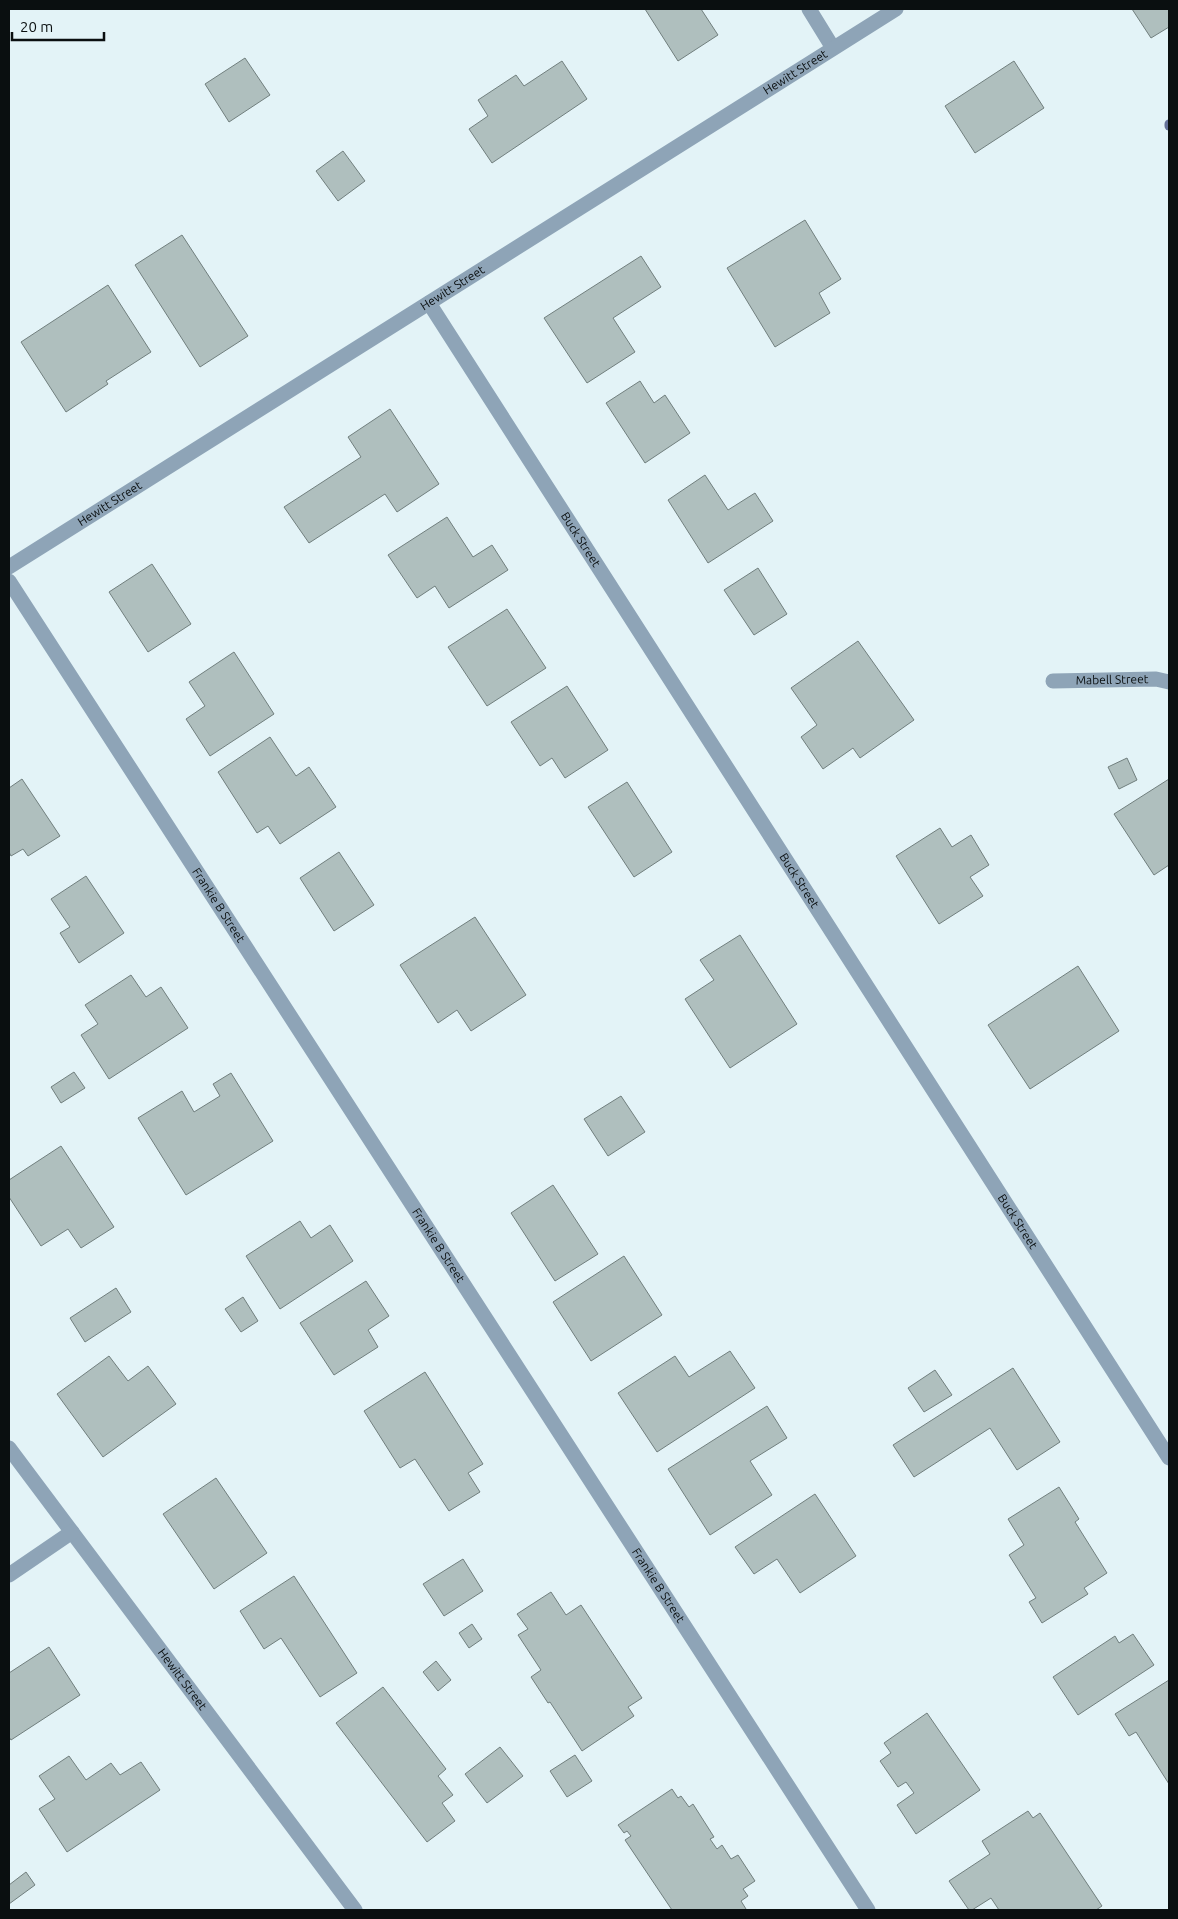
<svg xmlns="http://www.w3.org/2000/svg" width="1178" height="1919" font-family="Ubuntu,sans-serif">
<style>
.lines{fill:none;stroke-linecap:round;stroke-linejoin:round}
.stream{stroke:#647198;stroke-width:9}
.building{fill:#afbfbe;stroke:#717f7e}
.minor{stroke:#8ea4b7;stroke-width:15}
.labels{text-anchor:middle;stroke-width:4.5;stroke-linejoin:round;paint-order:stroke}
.street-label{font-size:12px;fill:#0a0f10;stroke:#e3f3f7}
</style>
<rect width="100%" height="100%" fill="#e3f3f7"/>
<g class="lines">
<path class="stream" d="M 1169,124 L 1169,126"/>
</g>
<path class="building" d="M 645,9 L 701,9 L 718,35 L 678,61 Z
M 1132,9 L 1169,9 L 1169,27 L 1151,38 Z
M 245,58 L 270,95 L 229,122 L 205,84 Z
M 562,61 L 587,99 L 492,163 L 469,129 L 488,116 L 478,100 L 516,75 L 524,86 Z
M 1014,61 L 1044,108 L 975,153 L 945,106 Z
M 343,151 L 365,181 L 338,201 L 316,171 Z
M 805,220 L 841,279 L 819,293 L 830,313 L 775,347 L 727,268 Z
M 182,235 L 248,336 L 200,367 L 135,265 Z
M 641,256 L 661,287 L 613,318 L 635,352 L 587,383 L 544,318 Z
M 108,285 L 151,352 L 106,381 L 108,384 L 66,412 L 21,342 Z
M 640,381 L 654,403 L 665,395 L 690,433 L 645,463 L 606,403 Z
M 390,409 L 439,484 L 397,512 L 385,494 L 309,543 L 284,507 L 361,457 L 348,437 Z
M 705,475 L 728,510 L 755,493 L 773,521 L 708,563 L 668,500 Z
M 447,517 L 473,557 L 492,545 L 508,570 L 449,608 L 435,586 L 417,598 L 388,555 Z
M 152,564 L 191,624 L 148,652 L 109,592 Z
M 758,568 L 787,614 L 754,635 L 724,590 Z
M 507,609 L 546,668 L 487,706 L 448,647 Z
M 858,641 L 914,720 L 860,758 L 853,748 L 823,769 L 801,737 L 817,725 L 791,688 Z
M 234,652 L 274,714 L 210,756 L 186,719 L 205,706 L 189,682 Z
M 567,686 L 608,750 L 565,778 L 552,758 L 540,766 L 511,722 Z
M 270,737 L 296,776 L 309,767 L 336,807 L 280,844 L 268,826 L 257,833 L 218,772 Z
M 1127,758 L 1137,780 L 1119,789 L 1108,767 Z
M 22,779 L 60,836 L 28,856 L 23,849 L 11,856 L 9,852 L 9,788 Z
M 1169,779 L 1169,865 L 1154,875 L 1114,814 Z
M 627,782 L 672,852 L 634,877 L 588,807 Z
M 940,828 L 952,847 L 971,835 L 989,865 L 970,877 L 983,896 L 939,924 L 896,856 Z
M 339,852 L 374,905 L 334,931 L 300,878 Z
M 86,876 L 124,933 L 79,963 L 60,933 L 70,927 L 51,899 Z
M 475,917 L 526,995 L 471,1031 L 457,1010 L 438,1023 L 400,965 Z
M 740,935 L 797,1024 L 730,1068 L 685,999 L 714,980 L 700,960 Z
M 1078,966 L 1119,1031 L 1030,1089 L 988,1025 Z
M 131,975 L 146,997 L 161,987 L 188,1028 L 109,1079 L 81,1035 L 98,1024 L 85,1005 Z
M 74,1072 L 85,1088 L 61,1103 L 51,1087 Z
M 231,1073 L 273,1141 L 186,1195 L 138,1118 L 182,1091 L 194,1112 L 220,1096 L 213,1084 Z
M 621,1096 L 645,1132 L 608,1156 L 584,1119 Z
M 61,1146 L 114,1227 L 81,1248 L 68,1229 L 41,1246 L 9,1197 L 9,1180 Z
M 553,1185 L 598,1254 L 555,1281 L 511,1213 Z
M 300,1221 L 311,1238 L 330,1225 L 353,1261 L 280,1309 L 246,1256 Z
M 624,1256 L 662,1315 L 591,1361 L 553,1302 Z
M 366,1281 L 389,1316 L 368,1330 L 378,1347 L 334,1375 L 300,1323 Z
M 116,1288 L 131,1312 L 85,1342 L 70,1318 Z
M 243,1297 L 258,1321 L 241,1332 L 225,1309 Z
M 730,1351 L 755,1388 L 657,1452 L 618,1393 L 675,1356 L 689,1377 Z
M 109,1356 L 128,1381 L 148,1366 L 176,1404 L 103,1457 L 57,1394 Z
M 1013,1368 L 1060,1442 L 1017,1470 L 990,1428 L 914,1477 L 893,1445 Z
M 935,1370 L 952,1395 L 924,1412 L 908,1388 Z
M 425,1372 L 483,1464 L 468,1473 L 480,1492 L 449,1511 L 415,1459 L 400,1468 L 364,1411 Z
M 767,1406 L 787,1438 L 750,1461 L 772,1495 L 710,1535 L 668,1469 Z
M 216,1478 L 267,1553 L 214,1589 L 163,1514 Z
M 1059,1487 L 1079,1519 L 1075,1522 L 1107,1573 L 1084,1588 L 1088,1594 L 1042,1623 L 1029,1602 L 1036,1598 L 1009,1555 L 1024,1545 L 1008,1519 Z
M 815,1494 L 856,1556 L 800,1593 L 777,1559 L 754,1574 L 735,1547 Z
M 463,1559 L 483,1591 L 444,1616 L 423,1584 Z
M 294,1576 L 357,1673 L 320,1697 L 281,1638 L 264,1649 L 240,1611 Z
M 551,1592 L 566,1615 L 581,1605 L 642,1698 L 628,1707 L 634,1716 L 582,1751 L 550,1702 L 548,1703 L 531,1677 L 541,1670 L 518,1635 L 528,1629 L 517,1614 Z
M 472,1624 L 482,1639 L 469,1648 L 459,1633 Z
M 1133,1634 L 1154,1665 L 1078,1715 L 1053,1677 L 1115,1636 L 1119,1643 Z
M 49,1647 L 80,1695 L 11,1740 L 9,1737 L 9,1673 Z
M 436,1661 L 451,1680 L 438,1691 L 423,1672 Z
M 1169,1680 L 1169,1784 L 1136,1732 L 1129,1736 L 1115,1714 Z
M 383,1687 L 446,1769 L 438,1776 L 453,1795 L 442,1803 L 455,1821 L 427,1842 L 336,1723 Z
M 927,1713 L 980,1790 L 916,1834 L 897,1805 L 914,1793 L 906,1782 L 898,1787 L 880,1761 L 891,1753 L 884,1743 Z
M 500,1747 L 523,1776 L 487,1803 L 465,1774 Z
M 575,1755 L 592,1781 L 567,1797 L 550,1771 Z
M 69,1756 L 86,1780 L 111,1763 L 120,1775 L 141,1762 L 160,1790 L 67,1852 L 39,1809 L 55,1799 L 39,1776 Z
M 672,1789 L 678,1798 L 681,1796 L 689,1807 L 693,1804 L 714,1837 L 710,1839 L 717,1849 L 722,1845 L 731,1859 L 738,1855 L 755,1881 L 743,1889 L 748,1896 L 741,1901 L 746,1909 L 745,1910 L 672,1910 L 625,1840 L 631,1836 L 627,1831 L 624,1833 L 618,1825 Z
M 1028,1811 L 1033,1818 L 1040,1813 L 1102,1906 L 1096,1910 L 999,1910 L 991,1898 L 972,1910 L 969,1910 L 949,1881 L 990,1854 L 982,1841 Z
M 26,1872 L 35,1885 L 9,1904 L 9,1885 Z"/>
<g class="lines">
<g class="minor">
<path d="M 809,9 L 833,48"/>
<path id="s1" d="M 429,303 L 1169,1458"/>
<path id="s2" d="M 9,567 L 896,9"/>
<path id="s3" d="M 9,581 L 868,1910"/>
<path id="s4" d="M 1053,681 L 1156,679 L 1169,682"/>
<path id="s5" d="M 9,1448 L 355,1910"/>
<path d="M 9,1575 L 72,1532"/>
</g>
</g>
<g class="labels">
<g class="street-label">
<text dy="4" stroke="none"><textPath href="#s2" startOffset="929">Hewitt Street</textPath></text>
<text dy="4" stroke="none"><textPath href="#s2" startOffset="524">Hewitt Street</textPath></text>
<text dy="4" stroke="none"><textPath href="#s2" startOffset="119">Hewitt Street</textPath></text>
<text dy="4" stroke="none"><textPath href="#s1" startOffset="281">Buck Street</textPath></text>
<text dy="4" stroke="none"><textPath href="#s4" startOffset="59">Mabell Street</textPath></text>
<text dy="4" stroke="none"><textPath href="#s1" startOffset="686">Buck Street</textPath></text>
<text dy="4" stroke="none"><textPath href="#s3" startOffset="386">Frankie B Street</textPath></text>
<text dy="4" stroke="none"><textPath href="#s1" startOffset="1091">Buck Street</textPath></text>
<text dy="4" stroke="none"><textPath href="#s3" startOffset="791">Frankie B Street</textPath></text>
<text dy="4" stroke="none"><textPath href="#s3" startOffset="1196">Frankie B Street</textPath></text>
<text dy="4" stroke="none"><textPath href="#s5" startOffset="289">Hewitt Street</textPath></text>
</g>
</g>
<rect width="1178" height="1919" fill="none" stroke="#0a0f10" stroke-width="20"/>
<path d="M12 32v8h92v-8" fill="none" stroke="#0a0f10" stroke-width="2.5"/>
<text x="20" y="32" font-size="15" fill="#0a0f10" stroke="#e3f3f7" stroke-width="4" paint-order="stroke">20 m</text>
</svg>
